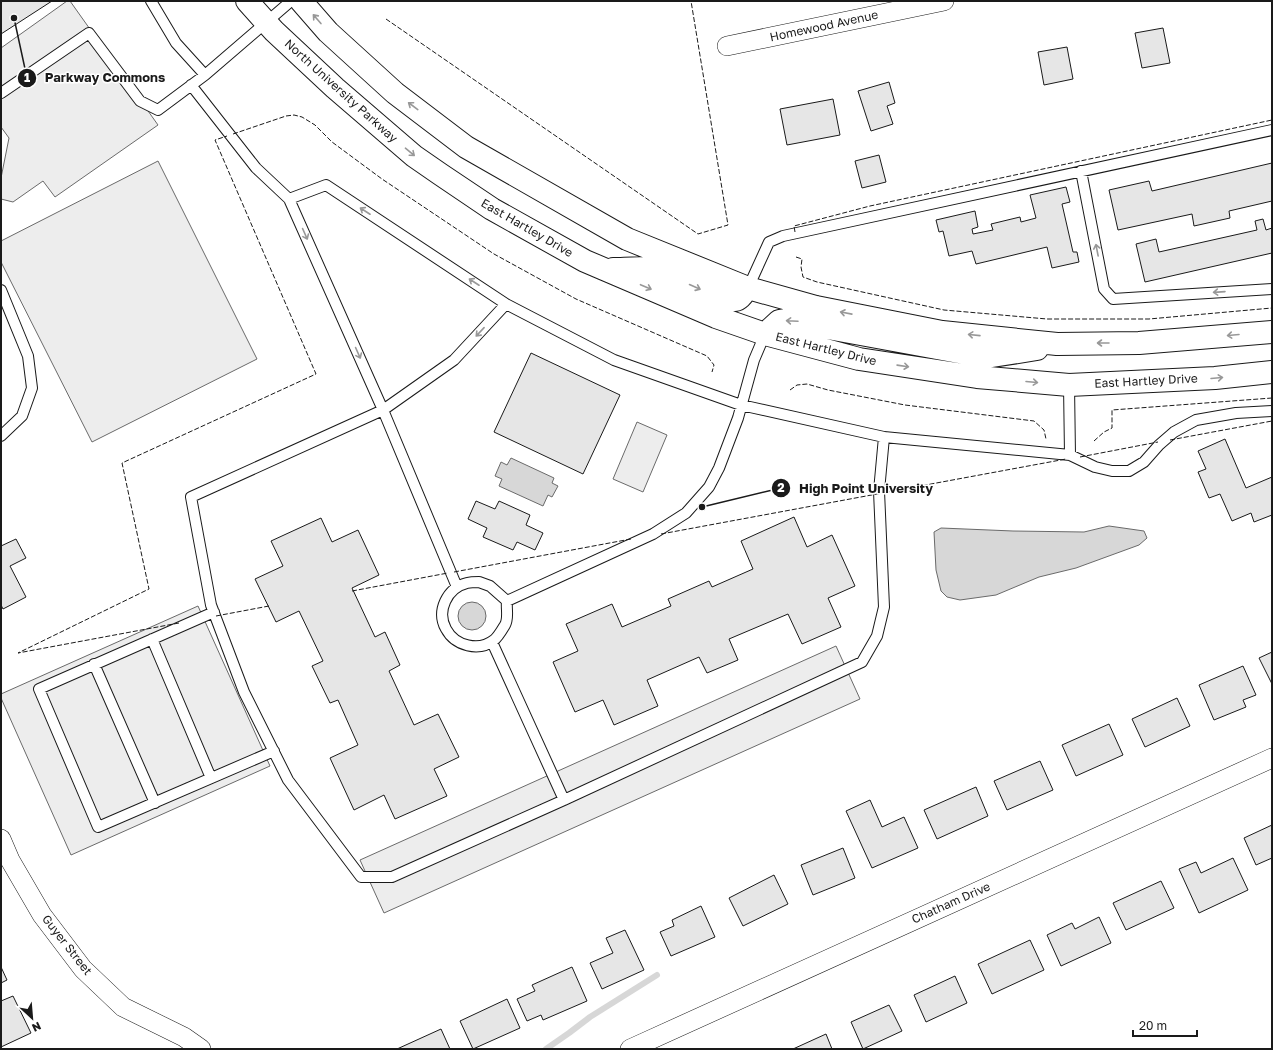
<svg xmlns="http://www.w3.org/2000/svg" width="1273" height="1050" font-family="'Golos Text',sans-serif">
<style>
.built{fill:#ededed;stroke:#6a6a6a}
.water{fill:#d7d7d7;stroke:#6a6a6a}
.lines{fill:none;stroke-linecap:round;stroke-linejoin:round}
.stream{stroke:#d7d7d7;stroke-width:6}
.building{fill:#e6e6e6;stroke:#1a1a1a}
.lane-casing{stroke:#1a1a1a;stroke-width:12}
.street-casing{stroke:#1a1a1a;stroke-width:20}
.secondary-casing{stroke:#1a1a1a;stroke-width:24}
.lane{stroke:#fff;stroke-width:10}
.street{stroke:#fff;stroke-width:19}
.secondary{stroke:#fff;stroke-width:22}
.fence{stroke:#1a1a1a;stroke-width:1;stroke-dasharray:5 2;stroke-linecap:butt}
.oneway{stroke:#989898}
.labels{text-anchor:middle;stroke-width:3;stroke-linejoin:round;paint-order:stroke}
.street-label{font-size:12px;fill:#1a1a1a;stroke:#fff}
.leader{fill:none;stroke:#1a1a1a;stroke-width:1.5}
.callout-dot{fill:#1a1a1a;stroke:#fff;stroke-width:1.5}
.mark-label{font-size:12px;text-anchor:middle;font-weight:bold;fill:#fff}
.callout-label{font-size:13px;text-anchor:middle;font-weight:bold;fill:#1a1a1a;stroke:#fff;stroke-width:3;stroke-linejoin:round;paint-order:stroke}
</style>
<rect width="100%" height="100%" fill="#fff"/>
<path class="built" d="M 67,1 L 70,1 L 158,125 L 55,197 L 43,181 L 13,202 L 1,199 L 1,178 L 9,138 L 1,127 L 1,48 Z
M 158,161 L 257,359 L 92,442 L 1,262 L 1,241 Z
M 637,422 L 667,435 L 643,492 L 613,479 Z
M 198,606 L 270,766 L 71,855 L 1,698 L 1,694 Z
M 836,646 L 860,699 L 384,913 L 360,860 Z"/>
<path class="water" d="M 511,458 L 554,478 L 552,483 L 558,486 L 552,497 L 548,495 L 543,506 L 499,486 L 502,479 L 495,476 L 501,462 L 507,465 Z
M 1109,526 L 1144,531 L 1147,538 L 1139,545 L 1076,568 L 1039,577 L 996,595 L 960,600 L 947,597 L 941,591 L 936,570 L 934,532 L 941,528 L 1013,531 L 1084,532 Z
M458 616a14 14 0 1 1 28 0a14 14 0 1 1-28 0Z"/>
<g class="lines">
<path class="stream" d="M 546,1049 L 569,1033 L 590,1017 L 657,975"/>
</g>
<path class="building" d="M 1,1 L 52,1 L 1,34 Z
M 1163,28 L 1170,63 L 1142,68 L 1135,33 Z
M 1067,47 L 1073,79 L 1044,85 L 1038,52 Z
M 889,82 L 895,103 L 887,106 L 893,124 L 871,131 L 858,91 Z
M 833,99 L 840,135 L 787,145 L 780,109 Z
M 879,155 L 886,182 L 862,188 L 855,161 Z
M 1272,163 L 1272,201 L 1229,211 L 1230,218 L 1194,226 L 1192,214 L 1118,230 L 1109,190 L 1149,181 L 1152,191 Z
M 1066,187 L 1070,202 L 1062,204 L 1073,252 L 1077,252 L 1079,262 L 1052,268 L 1047,247 L 976,264 L 972,251 L 949,256 L 943,231 L 939,232 L 936,220 L 975,211 L 978,227 L 972,229 L 973,234 L 993,230 L 991,224 L 1020,217 L 1021,222 L 1036,218 L 1030,195 Z
M 1263,219 L 1266,230 L 1272,228 L 1272,253 L 1145,282 L 1136,244 L 1156,239 L 1159,252 L 1257,230 L 1255,221 Z
M 531,353 L 620,395 L 583,474 L 494,432 Z
M 1225,439 L 1246,488 L 1272,477 L 1272,515 L 1254,522 L 1251,513 L 1232,521 L 1220,494 L 1209,498 L 1198,472 L 1206,469 L 1198,451 Z
M 476,501 L 495,509 L 499,501 L 530,515 L 526,525 L 543,533 L 535,550 L 517,542 L 513,550 L 483,537 L 487,528 L 468,519 Z
M 794,517 L 807,547 L 832,535 L 855,586 L 828,598 L 841,627 L 802,644 L 788,614 L 729,639 L 738,660 L 707,673 L 699,657 L 647,680 L 658,706 L 614,725 L 603,700 L 575,712 L 553,662 L 578,651 L 566,624 L 612,604 L 622,627 L 671,606 L 668,599 L 709,581 L 712,587 L 753,569 L 741,541 Z
M 321,518 L 332,542 L 358,530 L 379,575 L 352,588 L 375,637 L 385,632 L 400,665 L 389,671 L 414,725 L 438,714 L 459,757 L 434,769 L 447,796 L 395,819 L 384,795 L 354,810 L 330,758 L 358,745 L 338,700 L 330,703 L 312,666 L 323,661 L 299,611 L 276,622 L 255,579 L 283,566 L 271,541 Z
M 16,539 L 26,558 L 10,566 L 26,597 L 3,609 L 1,605 L 1,546 Z
M 1272,652 L 1272,684 L 1259,658 Z
M 1243,666 L 1256,695 L 1243,700 L 1246,707 L 1214,720 L 1199,685 Z
M 1177,698 L 1190,726 L 1145,747 L 1132,719 Z
M 1109,724 L 1123,755 L 1076,776 L 1062,745 Z
M 1040,761 L 1053,790 L 1007,810 L 994,781 Z
M 976,787 L 988,816 L 937,839 L 924,810 Z
M 870,800 L 882,827 L 904,817 L 918,848 L 872,868 L 846,811 Z
M 1272,825 L 1272,858 L 1256,865 L 1244,838 Z
M 843,848 L 855,878 L 813,895 L 801,865 Z
M 1233,858 L 1248,890 L 1199,913 L 1179,869 L 1196,862 L 1201,873 Z
M 774,875 L 788,904 L 743,926 L 729,898 Z
M 1161,881 L 1174,908 L 1126,930 L 1113,903 Z
M 701,906 L 715,937 L 671,956 L 660,932 L 674,926 L 672,920 Z
M 1099,917 L 1111,943 L 1061,966 L 1047,935 L 1072,923 L 1075,929 Z
M 625,930 L 644,970 L 602,989 L 590,963 L 613,953 L 606,938 Z
M 1030,940 L 1044,970 L 992,994 L 978,964 Z
M 1,967 L 7,980 L 1,983 Z
M 572,967 L 587,1001 L 543,1020 L 541,1015 L 527,1021 L 517,999 L 535,991 L 532,985 Z
M 955,976 L 967,1003 L 926,1022 L 914,995 Z
M 13,996 L 31,1033 L 1,1047 L 1,1001 Z
M 507,999 L 520,1028 L 473,1049 L 460,1021 Z
M 889,1005 L 902,1031 L 863,1049 L 851,1022 Z
M 441,1029 L 450,1049 L 397,1049 Z
M 826,1034 L 832,1049 L 793,1049 Z"/>
<g class="lines">
<defs>
<path id="lane" d="M 151,1 L 176,43 L 205,75 L 291,1
M 191,85 L 256,168 L 289,199 L 383,410 L 454,360 L 506,304
M 1,93 L 89,33 L 140,101 L 158,110 L 205,75
M 1081,171 L 1104,289 L 1113,299 L 1272,289
M 289,199 L 326,185 L 506,304 L 614,360 L 741,405 L 884,437 L 879,491 L 884,607 L 877,636 L 862,662 L 564,800 L 492,642
M 748,288 L 769,242 L 783,236 L 1272,130
M 1,290 L 28,356 L 32,388 L 22,416 L 1,436
M 884,437 L 1070,455 L 1069,385
M 1070,455 L 1095,467 L 1112,471 L 1129,471 L 1144,462 L 1159,445 L 1174,432 L 1196,420 L 1236,413 L 1272,411
M 479,582 L 490,586 L 507,601 C 506,609 509,618 505,625 C 502,630 498,637 494,640 C 479,652 455,646 446,629 C 436,611 447,588 467,583 C 471,582 475,582 479,582 Z
M 457,587 L 383,410 L 191,497 L 211,605 L 244,692 L 288,780 L 361,877 L 392,877 L 564,800
M 507,601 L 653,534 L 686,513 L 709,487 L 719,468 L 738,418 L 754,360 L 765,334
M 214,612 L 39,689 L 98,827 L 274,751
M 152,639 L 211,778
M 94,664 L 155,803"/>
<path id="street" d="M 727,46 L 944,1
M 1,839 L 10,860 L 42,915 L 83,969 L 123,1007 L 184,1037 L 201,1049
M 630,1049 L 1272,758"/>
<path id="secondary" d="M 247,1 L 274,31 L 335,88 L 414,156 L 440,174 L 492,209 L 585,261 L 716,317 L 765,334 L 859,359 L 977,377 L 1069,385 L 1215,378 L 1272,372
M 301,1 L 328,32 L 395,93 L 466,147 L 627,239 L 748,288 L 816,307 L 942,332 L 1057,344 L 1139,343 L 1272,332
M 613,269 C 623,269 644,267 653,269 C 671,275 719,303 735,300 C 741,299 744,292 748,288
M 765,334 L 779,321 L 791,319 L 817,326 L 986,357 L 1037,349"/>
</defs>
<use href="#lane" class="lane-casing"/>
<use href="#street" class="street-casing"/>
<use href="#secondary" class="secondary-casing"/>
<use href="#lane" class="lane"/>
<use href="#street" class="street"/>
<use href="#secondary" class="secondary"/>
<path class="fence" d="M 386,19 L 698,234 L 728,225 L 691,1
M 233,134 L 286,116 L 294,115 L 302,117 L 315,125 L 332,142 L 382,179 L 494,254 L 576,299 L 707,356 L 714,365 L 712,372
M 795,232 L 794,226 L 870,206 L 1272,120
M 796,257 L 802,259 L 801,267 L 803,277 L 817,282 L 944,310 L 1047,319 L 1149,319 L 1272,308
M 790,390 L 797,385 L 807,384 L 828,390 L 905,405 L 1034,421 L 1044,430 L 1046,439
M 1170,440 L 1272,421
M 1094,441 L 1104,432 L 1112,428 L 1112,410 L 1272,398
M 1080,457 L 1158,442
M 661,534 L 1066,459
M 454,572 L 631,539
M 352,591 L 448,573
M 216,616 L 269,606
M 179,623 L 18,653 L 149,589 L 122,463 L 316,374 L 215,140 L 227,136"/>
</g>
<defs><path id="oneway-shaft" d="M-6 0H5M1.5-3L5.5 0L1.5 3" fill="none" stroke-width="1.6" stroke-linecap="round" stroke-linejoin="round"/></defs>
<g class="oneway">
<use href="#oneway-shaft" transform="translate(317 19) rotate(-131)"/>
<use href="#oneway-shaft" transform="translate(413 106) rotate(-143)"/>
<use href="#oneway-shaft" transform="translate(410 152) rotate(40)"/>
<use href="#oneway-shaft" transform="translate(365 211) rotate(-147)"/>
<use href="#oneway-shaft" transform="translate(305 234) rotate(66)"/>
<use href="#oneway-shaft" transform="translate(1097 250) rotate(-101)"/>
<use href="#oneway-shaft" transform="translate(474 282) rotate(-147)"/>
<use href="#oneway-shaft" transform="translate(646 287) rotate(23)"/>
<use href="#oneway-shaft" transform="translate(695 287) rotate(24)"/>
<use href="#oneway-shaft" transform="translate(1219 292) rotate(176)"/>
<use href="#oneway-shaft" transform="translate(846 313) rotate(-169)"/>
<use href="#oneway-shaft" transform="translate(792 321) rotate(-177)"/>
<use href="#oneway-shaft" transform="translate(480 332) rotate(133)"/>
<use href="#oneway-shaft" transform="translate(974 335) rotate(-174)"/>
<use href="#oneway-shaft" transform="translate(1233 335) rotate(175)"/>
<use href="#oneway-shaft" transform="translate(1103 343) rotate(180)"/>
<use href="#oneway-shaft" transform="translate(358 353) rotate(66)"/>
<use href="#oneway-shaft" transform="translate(903 366) rotate(8)"/>
<use href="#oneway-shaft" transform="translate(1217 378) rotate(-5)"/>
<use href="#oneway-shaft" transform="translate(1032 382) rotate(5)"/>
</g>
<g class="labels">
<g class="street-label">
<text transform="translate(824 26) rotate(-12)" y="4">Homewood Avenue</text>
<text transform="translate(341 91) rotate(42)" y="4">North University Parkway</text>
<text transform="translate(527 228) rotate(30)" y="4">East Hartley Drive</text>
<text transform="translate(826 349) rotate(14)" y="4">East Hartley Drive</text>
<text transform="translate(1146 381) rotate(-3)" y="4">East Hartley Drive</text>
<text transform="translate(951 903) rotate(-24)" y="4">Chatham Drive</text>
<text transform="translate(67 945) rotate(52)" y="4">Guyer Street</text>
</g>
</g>
<path class="leader" d="M14 18L27 78M702 507L781 488"/>
<g class="callout-dot">
<circle cx="14" cy="18" r="4"/>
<circle cx="702" cy="507" r="4"/>
<circle cx="27" cy="78" r="10"/>
<circle cx="781" cy="488" r="10"/>
</g>
<g class="mark-label">
<text x="27" y="82">1</text>
<text x="781" y="492">2</text>
</g>
<g class="callout-label">
<text x="105" y="82">Parkway Commons</text>
<text x="866" y="493">High Point University</text>
</g>
<rect width="1273" height="1050" fill="none" stroke="#1a1a1a" stroke-width="4"/>
<g transform="translate(32 1018) rotate(154)" stroke="#ffffff" stroke-width="3" paint-order="stroke">
<path d="M0-3L7 15L0 10L-7 15Z" fill="#1a1a1a"/>
<text y="-6" font-size="11" font-weight="bold" text-anchor="middle" fill="#1a1a1a">N</text>
</g>
<path d="M1133 1030v6h64v-6" fill="none" stroke="#1a1a1a" stroke-width="2"/>
<text x="1139" y="1030" font-size="12" fill="#1a1a1a" stroke="#ffffff" stroke-width="3" paint-order="stroke">20 m</text>
</svg>
